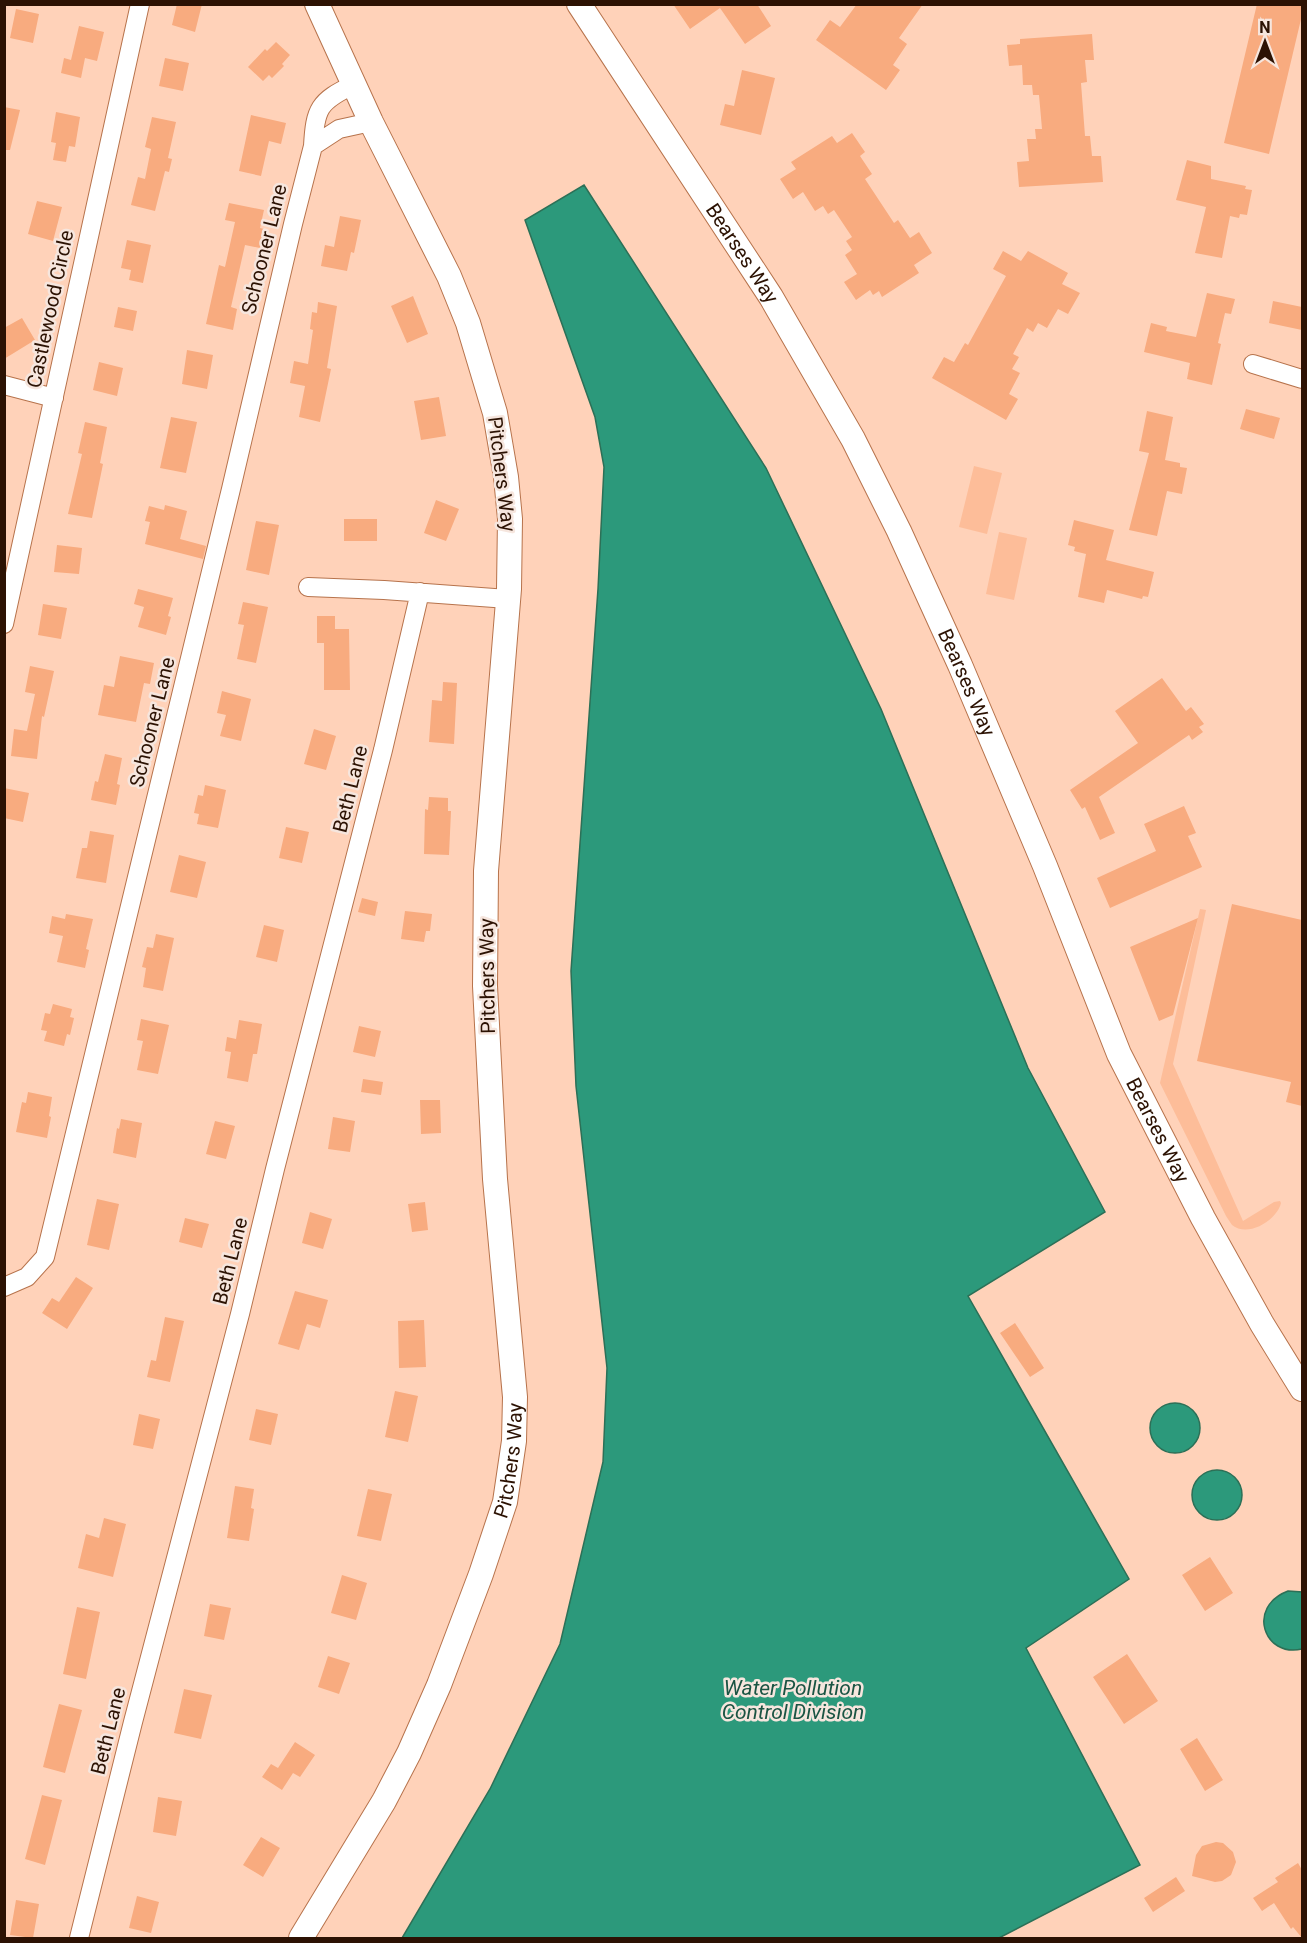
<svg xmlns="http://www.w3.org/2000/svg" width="1307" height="1943" font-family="Roboto,sans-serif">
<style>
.green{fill:#fdbd99}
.water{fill:#2c997b;stroke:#2c7057;stroke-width:1.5}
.building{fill:#f8ab7f}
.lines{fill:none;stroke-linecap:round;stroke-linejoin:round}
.street-casing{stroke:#b7734c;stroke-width:20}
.secondary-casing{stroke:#b7734c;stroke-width:26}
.street{stroke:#fff;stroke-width:18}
.secondary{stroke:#fff;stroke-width:24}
.labels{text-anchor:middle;stroke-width:5;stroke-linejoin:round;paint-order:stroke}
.street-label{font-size:20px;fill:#2c1203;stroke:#f6e6de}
.water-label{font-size:21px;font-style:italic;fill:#1a5443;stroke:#f6e6de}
</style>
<rect width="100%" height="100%" fill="#ffd2b9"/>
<path class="green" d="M 974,466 L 1002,473 L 987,534 L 959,527 Z
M 999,532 L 1027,538 L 1014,600 L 986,594 Z
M 1200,909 L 1206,910 L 1173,1064 L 1243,1221 L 1274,1202 L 1280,1201 L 1281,1203 C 1277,1220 1248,1238 1232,1225 C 1230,1222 1228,1219 1226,1216 L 1160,1083 Z"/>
<path class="water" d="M 584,185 L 766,468 L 881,709 L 1028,1068 L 1105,1212 L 968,1296 L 1129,1579 L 1026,1648 L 1140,1865 L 999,1938 L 402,1938 L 490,1789 L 560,1644 L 603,1462 L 607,1368 L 576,1086 L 571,971 L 598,589 L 604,467 L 595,417 L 525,220 Z
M1150 1428a25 25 0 1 1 50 0a25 25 0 1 1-50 0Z
M1192 1495a25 25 0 1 1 50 0a25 25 0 1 1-50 0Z
M 1288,1591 L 1302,1592 L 1302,1649 C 1264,1658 1246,1607 1288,1591 Z"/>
<path class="building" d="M 177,4 L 202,4 L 195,32 L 172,25 Z
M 673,4 L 757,4 L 771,26 L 745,44 L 720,8 L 690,29 Z
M 857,4 L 923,4 L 899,38 L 907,44 L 893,65 L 900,70 L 886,90 L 816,40 L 830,20 L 840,27 Z
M 1257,4 L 1302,4 L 1302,15 L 1269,154 L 1224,143 Z
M 16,9 L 39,14 L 33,43 L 10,38 Z
M 79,26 L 104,32 L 97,61 L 85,58 L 81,78 L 61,73 L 64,58 L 71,60 Z
M 1092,34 L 1094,60 L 1085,60 L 1087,82 L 1081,83 L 1085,136 L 1090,136 L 1092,156 L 1101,156 L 1103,182 L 1019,187 L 1017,162 L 1029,161 L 1027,139 L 1036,139 L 1035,129 L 1042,129 L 1039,95 L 1033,95 L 1032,85 L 1023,85 L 1022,65 L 1009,66 L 1007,45 L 1020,44 L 1020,39 Z
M 276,42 L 290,55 L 282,64 L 284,66 L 272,78 L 269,75 L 263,81 L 248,67 L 265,49 L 267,51 Z
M 165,58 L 189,63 L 183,91 L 159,86 Z
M 742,70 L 775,78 L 761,135 L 720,125 L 725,104 L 734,106 Z
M 4,107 L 20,110 L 10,150 L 4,150 Z
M 56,112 L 80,117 L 75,147 L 69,146 L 66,162 L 53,160 L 56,143 L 51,142 Z
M 251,115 L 286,123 L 281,144 L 269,141 L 261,176 L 239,171 Z
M 152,117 L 176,122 L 168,158 L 172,159 L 169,172 L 165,171 L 155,211 L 131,205 L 138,177 L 145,179 L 151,149 L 145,147 Z
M 852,133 L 865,152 L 860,156 L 872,174 L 865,179 L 894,223 L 898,220 L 910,238 L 919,232 L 932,253 L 914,265 L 919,273 L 882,297 L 879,291 L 873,295 L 870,290 L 856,300 L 844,282 L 857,274 L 845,255 L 852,250 L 846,241 L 852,237 L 834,210 L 828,214 L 823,206 L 815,211 L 803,192 L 793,199 L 780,179 L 796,169 L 791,162 L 832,136 L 837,143 Z
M 1187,160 L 1211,166 L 1211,179 L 1246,186 L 1245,189 L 1252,190 L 1247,215 L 1240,214 L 1239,218 L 1230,216 L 1222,258 L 1195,253 L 1206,207 L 1176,200 Z
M 37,201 L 62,207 L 53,241 L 28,234 Z
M 229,203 L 264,210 L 260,228 L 264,229 L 260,248 L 245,245 L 231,307 L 237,309 L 233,330 L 206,324 L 219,265 L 225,267 L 235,222 L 225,220 Z
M 340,216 L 361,220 L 354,253 L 351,252 L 347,271 L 321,266 L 325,245 L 334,247 Z
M 127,240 L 151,245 L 143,283 L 129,280 L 131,270 L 121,268 Z
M 1003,251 L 1021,261 L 1028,251 L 1068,273 L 1062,284 L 1080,293 L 1068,314 L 1058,309 L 1047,328 L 1038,323 L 1033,332 L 1027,328 L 1013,354 L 1019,357 L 1012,369 L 1020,373 L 1009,394 L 1018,399 L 1006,420 L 932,378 L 944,357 L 954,362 L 965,343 L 968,345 L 1006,276 L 993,269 Z
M 1207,293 L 1235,299 L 1231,314 L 1225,313 L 1218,343 L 1221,344 L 1212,385 L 1187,379 L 1190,363 L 1144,352 L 1151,323 L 1167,327 L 1166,331 L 1196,337 Z
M 413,296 L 428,334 L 407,343 L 391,306 Z
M 1273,301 L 1302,307 L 1302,330 L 1269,323 Z
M 318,302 L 337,306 L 327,368 L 331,369 L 320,422 L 299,417 L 305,386 L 290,383 L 294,361 L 308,364 L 313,330 L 310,329 L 312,312 L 317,313 Z
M 118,307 L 137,311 L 133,331 L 114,327 Z
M 22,318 L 35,340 L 4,359 L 4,328 Z
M 187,350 L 213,355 L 207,389 L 182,384 Z
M 99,362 L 123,368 L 117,396 L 93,390 Z
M 439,397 L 446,436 L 421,440 L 414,401 Z
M 1246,409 L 1280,418 L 1274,439 L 1240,429 Z
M 1147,411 L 1173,417 L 1165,460 L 1180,463 L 1180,467 L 1187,468 L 1182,494 L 1167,491 L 1157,536 L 1129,530 L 1149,453 L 1139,451 Z
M 171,417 L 197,422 L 186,473 L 160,468 Z
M 85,422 L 107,427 L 100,463 L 103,464 L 92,518 L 68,514 L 82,454 L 78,453 Z
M 436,500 L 459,509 L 446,541 L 424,533 Z
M 165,505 L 187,511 L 180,539 L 206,546 L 203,559 L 145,544 L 150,522 L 145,521 L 149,506 L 164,510 Z
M 344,519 L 377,519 L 377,541 L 344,541 Z
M 1074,520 L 1114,530 L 1106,560 L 1154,572 L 1148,597 L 1143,596 L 1142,599 L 1107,590 L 1104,603 L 1078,597 L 1086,554 L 1074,551 L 1075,547 L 1068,545 Z
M 256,521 L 279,525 L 269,575 L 246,570 Z
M 57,545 L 82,548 L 79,574 L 54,572 Z
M 138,589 L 173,598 L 168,616 L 171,617 L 166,635 L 138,627 L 144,607 L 134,604 Z
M 243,602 L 268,607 L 256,663 L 237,659 L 244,625 L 238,624 Z
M 43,604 L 67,608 L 61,639 L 38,635 Z
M 317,616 L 335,616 L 335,629 L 349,629 L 350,690 L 324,690 L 324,643 L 317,643 Z
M 120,656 L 154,663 L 150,684 L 144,683 L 136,722 L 98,715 L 104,685 L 114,687 Z
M 30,666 L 54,671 L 44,717 L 42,716 L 37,759 L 11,756 L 14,729 L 27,731 L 35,694 L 25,692 Z
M 1162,678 L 1186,711 L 1191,707 L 1204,724 L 1199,727 L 1203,732 L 1192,740 L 1189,735 L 1099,797 L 1115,833 L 1100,840 L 1085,807 L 1082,809 L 1070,790 L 1138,743 L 1115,711 Z
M 443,682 L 457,683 L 454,744 L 429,742 L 432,700 L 442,701 Z
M 222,691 L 251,699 L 241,741 L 220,736 L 226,715 L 217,713 Z
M 314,729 L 336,736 L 326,770 L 304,764 Z
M 105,754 L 122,758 L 117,784 L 120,785 L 116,805 L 91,800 L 95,781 L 98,782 Z
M 205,785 L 226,790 L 218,828 L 197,824 L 199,814 L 194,813 L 198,795 L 203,796 Z
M 4,788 L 29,793 L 23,822 L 4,818 Z
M 429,797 L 448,798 L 448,811 L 451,811 L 449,855 L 424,854 L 425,809 L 428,810 Z
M 1184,806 L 1196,833 L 1188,836 L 1202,867 L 1110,908 L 1097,878 L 1156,851 L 1144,824 Z
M 286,827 L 309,832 L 302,863 L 279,858 Z
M 90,831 L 114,835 L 106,883 L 76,878 L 82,848 L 87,848 Z
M 179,855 L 206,862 L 197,898 L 170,892 Z
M 362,898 L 378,902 L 375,916 L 358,912 Z
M 1232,904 L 1302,920 L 1302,1106 L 1286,1102 L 1291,1082 L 1197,1061 Z
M 405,911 L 432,914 L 430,931 L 426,931 L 424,942 L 401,939 Z
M 66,914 L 93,919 L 86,949 L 89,950 L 85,968 L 57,962 L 63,936 L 49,933 L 52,916 L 65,919 Z
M 1198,918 L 1173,1015 L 1159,1021 L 1130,947 Z
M 264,925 L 284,930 L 277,962 L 256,957 Z
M 156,934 L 174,938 L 163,991 L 143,987 L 146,968 L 142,967 L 147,947 L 153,948 Z
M 53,1004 L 72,1009 L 70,1017 L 74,1018 L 70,1035 L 67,1034 L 64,1046 L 44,1041 L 47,1031 L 41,1030 L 45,1013 L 50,1014 Z
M 141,1019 L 169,1025 L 158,1074 L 137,1070 L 143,1041 L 137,1040 Z
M 239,1020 L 262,1024 L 257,1054 L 253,1054 L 248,1082 L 227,1078 L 231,1052 L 225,1051 L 227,1037 L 236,1039 Z
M 359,1026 L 381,1031 L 375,1057 L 353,1052 Z
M 363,1079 L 383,1082 L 381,1095 L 361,1092 Z
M 28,1092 L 52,1097 L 49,1116 L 51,1117 L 47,1138 L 16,1132 L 22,1102 L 26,1103 Z
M 420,1100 L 440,1100 L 441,1133 L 421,1134 Z
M 333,1117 L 355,1121 L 350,1152 L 328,1149 Z
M 121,1119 L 142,1123 L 136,1158 L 113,1153 L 117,1128 L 119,1129 Z
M 215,1121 L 235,1126 L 226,1159 L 206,1154 Z
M 97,1199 L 119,1204 L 109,1250 L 87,1245 Z
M 425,1202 L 428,1230 L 412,1232 L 408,1204 Z
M 310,1212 L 332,1219 L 323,1249 L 302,1243 Z
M 185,1218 L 209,1224 L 202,1248 L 179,1242 Z
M 76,1277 L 93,1288 L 67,1329 L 42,1313 L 52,1298 L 59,1302 Z
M 295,1291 L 328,1300 L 320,1328 L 307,1324 L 299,1350 L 278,1344 Z
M 165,1317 L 184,1321 L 170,1382 L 147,1377 L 151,1360 L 156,1361 Z
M 424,1320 L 426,1367 L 399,1368 L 398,1321 Z
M 1015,1323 L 1044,1368 L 1030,1377 L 1000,1333 Z
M 395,1391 L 418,1396 L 408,1442 L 385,1437 Z
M 256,1409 L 278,1414 L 271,1445 L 249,1440 Z
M 139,1414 L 160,1419 L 153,1449 L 133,1445 Z
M 235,1486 L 254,1489 L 251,1508 L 254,1509 L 249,1541 L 227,1538 Z
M 368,1489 L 392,1494 L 381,1541 L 357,1536 Z
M 104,1518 L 126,1524 L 113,1577 L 78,1568 L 86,1534 L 99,1538 Z
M 1210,1557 L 1233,1593 L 1205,1611 L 1182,1575 Z
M 342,1575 L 367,1583 L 356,1620 L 331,1613 Z
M 210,1604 L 231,1608 L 224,1640 L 204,1636 Z
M 77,1607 L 100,1612 L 86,1679 L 63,1674 Z
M 1127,1654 L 1158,1701 L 1124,1724 L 1093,1677 Z
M 328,1656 L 350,1663 L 339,1694 L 318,1687 Z
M 184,1689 L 212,1695 L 201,1739 L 174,1733 Z
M 59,1704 L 82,1710 L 65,1773 L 43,1767 Z
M 1197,1738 L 1223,1780 L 1205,1791 L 1180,1749 Z
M 295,1742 L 315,1755 L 300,1777 L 293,1773 L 282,1790 L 262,1777 L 271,1764 L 278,1768 Z
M 42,1795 L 62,1800 L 45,1865 L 25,1859 Z
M 158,1797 L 182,1801 L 176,1836 L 153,1832 Z
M 261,1837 L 280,1848 L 263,1877 L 243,1865 Z
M 1216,1842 L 1223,1843 L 1233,1852 L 1236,1862 L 1231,1875 L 1222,1881 L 1215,1882 L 1192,1876 L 1196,1855 L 1202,1846 Z
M 1298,1863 L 1302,1870 L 1302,1938 L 1293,1927 L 1291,1929 L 1274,1903 L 1262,1911 L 1253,1898 L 1278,1882 L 1275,1878 Z
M 1176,1877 L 1185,1891 L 1153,1912 L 1144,1898 Z
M 137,1896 L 159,1902 L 151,1933 L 129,1928 Z
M 16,1900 L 39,1904 L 33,1938 L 10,1935 Z"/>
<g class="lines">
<defs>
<path id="street" d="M 353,85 C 319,101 315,109 313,146 L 339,129 L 371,122
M 1253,364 L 1302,379
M 4,385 L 54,398
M 308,587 L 384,590 L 508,599
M 4,624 L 140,4
M 4,1287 L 27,1277 L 45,1257 L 231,489 L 293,224 L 313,146
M 79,1938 L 133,1722 L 240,1314 L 275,1169 L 383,750 L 420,592"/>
<g id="secondary">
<path id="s1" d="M 579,4 L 771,297 L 853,439 L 899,531 L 960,665 L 1045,866 L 1119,1054 L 1203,1218 L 1262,1324 L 1302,1389"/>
<path id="s2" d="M 301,1938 L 384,1801 L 409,1753 L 439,1685 L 481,1574 L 505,1502 L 514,1441 L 515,1397 L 495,1179 L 485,986 L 486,871 L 509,589 L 510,519 L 506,477 L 495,413 L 468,323 L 449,276 L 371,122 L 317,4"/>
</g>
</defs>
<use href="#street" class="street-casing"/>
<use href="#secondary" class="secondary-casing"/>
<use href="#street" class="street"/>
<use href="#secondary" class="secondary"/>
</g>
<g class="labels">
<g class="street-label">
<text transform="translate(264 249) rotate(-76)" y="7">Schooner Lane</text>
<text dy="7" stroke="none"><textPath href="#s1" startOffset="298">Bearses Way</textPath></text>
<text transform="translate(50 309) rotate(-78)" y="7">Castlewood Circle</text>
<text transform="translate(502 474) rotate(83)" y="7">Pitchers Way</text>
<text dy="7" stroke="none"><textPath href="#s1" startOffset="783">Bearses Way</textPath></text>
<text transform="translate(152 722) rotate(-76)" y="7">Schooner Lane</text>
<text transform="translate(350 789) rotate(-76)" y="7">Beth Lane</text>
<text transform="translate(487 976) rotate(-91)" y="7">Pitchers Way</text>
<text dy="7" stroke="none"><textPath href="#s1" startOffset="1270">Bearses Way</textPath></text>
<text transform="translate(230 1261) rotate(-76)" y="7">Beth Lane</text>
<text dy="7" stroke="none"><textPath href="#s2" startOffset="525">Pitchers Way</textPath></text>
<text transform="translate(108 1731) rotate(-76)" y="7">Beth Lane</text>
</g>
<g class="water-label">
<text x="793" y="1695">Water Pollution<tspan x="793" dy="24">Control Division</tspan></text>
</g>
</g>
<rect width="1307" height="1943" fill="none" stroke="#2c1203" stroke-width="12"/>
<g transform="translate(1265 42)" stroke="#f6e6de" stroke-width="4.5" paint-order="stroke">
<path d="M0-4.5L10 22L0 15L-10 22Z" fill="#2c1203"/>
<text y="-9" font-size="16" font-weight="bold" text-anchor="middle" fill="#2c1203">N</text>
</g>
</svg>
